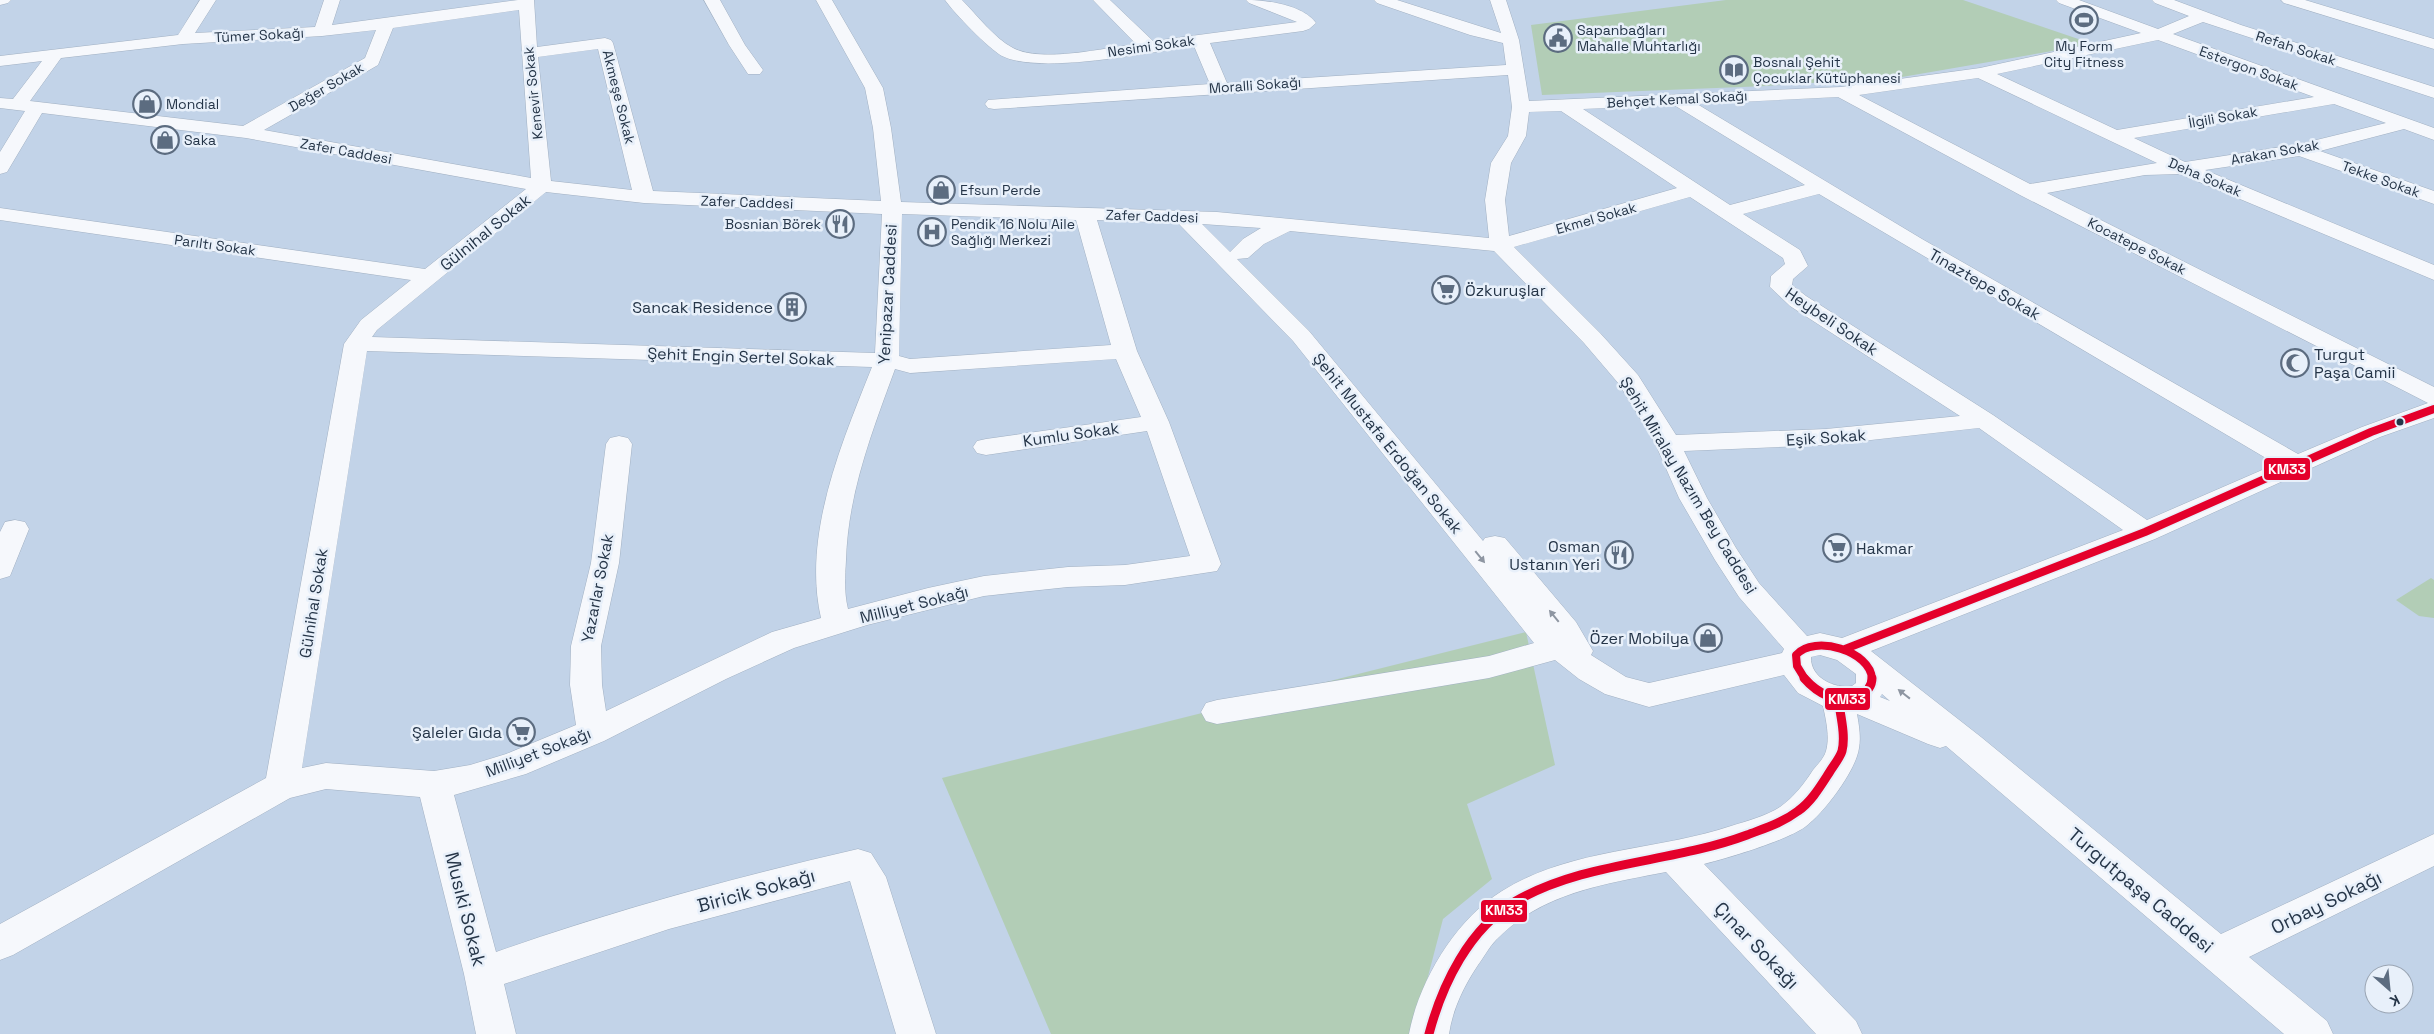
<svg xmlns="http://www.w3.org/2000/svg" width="2434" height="1034" font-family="'Space Grotesk',sans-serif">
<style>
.green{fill:#b2cdb6}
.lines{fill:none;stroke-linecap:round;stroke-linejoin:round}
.minor-casing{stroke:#a1b0c2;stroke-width:1}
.minor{fill:#f6f8fc;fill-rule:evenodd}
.bus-1-far1-casing{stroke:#e8f0fa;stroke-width:11}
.bus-1-casing{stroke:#e8f0fa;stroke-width:13}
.bus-1-far1{stroke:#e4002b;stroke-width:8}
.bus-1{stroke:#e4002b;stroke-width:9}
.oneway{fill:#8e96a2}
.bus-dot{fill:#253548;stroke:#e8f0fa;stroke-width:2}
.labels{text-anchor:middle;stroke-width:5;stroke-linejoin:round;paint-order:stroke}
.far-poi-label{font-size:14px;fill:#253548;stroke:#e8f0fa;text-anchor:start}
.far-street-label{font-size:14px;fill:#253548;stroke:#e8f0fa}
.street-label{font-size:16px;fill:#253548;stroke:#e8f0fa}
.poi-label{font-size:16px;fill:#253548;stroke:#e8f0fa;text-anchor:end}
.near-street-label{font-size:19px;fill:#253548;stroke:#e8f0fa}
.line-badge{stroke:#e8f0fa;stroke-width:2}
.badge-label{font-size:14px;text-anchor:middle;font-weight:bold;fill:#fff}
</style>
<rect width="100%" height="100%" fill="#c2d3e8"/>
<path class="green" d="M 1726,0 L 1963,0 L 2093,44 L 1902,77 L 1766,86 L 1542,95 L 1531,25 Z
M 2431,578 L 2434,580 L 2434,618 L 2419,616 L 2396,600 Z
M 1526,632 L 1555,765 L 1467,804 L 1492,879 L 1443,919 L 1413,1034 L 1051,1034 L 942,778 Z"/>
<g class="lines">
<defs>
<path id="minor" d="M 0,0 L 11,0 L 8,3 L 0,5 Z
M 200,0 L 216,0 L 195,33 L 315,27 L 324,0 L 340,0 L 332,25 L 518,0 L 534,0 L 537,47 L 605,38 L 611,40 L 613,43 L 653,191 L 881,201 L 873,128 L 865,88 L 816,0 L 832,0 L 883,88 L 891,128 L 901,202 L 1217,212 L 1489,238 L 1485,200 L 1491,163 L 1508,136 L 1512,107 L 1508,75 L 994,109 L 988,108 L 985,104 L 988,100 L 1210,84 L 1194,46 C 1150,52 1040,75 1002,56 C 988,48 955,14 945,0 L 962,0 C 977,15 994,38 1013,48 C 1042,63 1104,48 1136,44 L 1093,0 L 1110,0 L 1153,41 L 1297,22 L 1249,3 L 1246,0 C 1267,0 1303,5 1316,23 L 1309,29 L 1303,31 L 1210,43 L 1227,83 L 1506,65 L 1503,43 L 1470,35 L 1377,3 L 1374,0 L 1397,0 L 1501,33 L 1490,0 L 1506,0 L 1519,40 L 1529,101 L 1841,87 L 1980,68 L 2141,33 L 2059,3 L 2056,0 L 2079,0 L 2158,29 L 2189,16 L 2155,3 L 2152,0 L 2174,0 L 2241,25 L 2434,87 L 2434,98 L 2203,22 L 2173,34 L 2434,128 L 2434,140 L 2404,129 L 2320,151 L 2434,191 L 2434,204 L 2299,156 L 2205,170 L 2434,265 L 2434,280 L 2180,174 L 2145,175 L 2047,193 L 2434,387 L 2434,418 L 2380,437 L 2155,539 L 1871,651 L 1981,737 L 2221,934 L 2434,834 L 2434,866 L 2249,957 L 2327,1021 L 2333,1034 L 2284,1034 L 1946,746 L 1940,748 L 1928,744 L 1857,714 C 1859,725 1861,737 1859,748 C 1856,771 1823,814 1805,827 C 1785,841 1728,858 1704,864 L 1856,1021 L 1862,1034 L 1816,1034 L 1666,872 C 1604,884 1541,893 1496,940 C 1489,947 1484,957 1478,965 C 1464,986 1453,1008 1449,1034 L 1409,1034 C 1419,981 1455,920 1502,891 C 1571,848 1656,851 1731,826 C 1747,821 1766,816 1780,807 C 1794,797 1804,784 1813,770 C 1818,764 1824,758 1826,751 C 1830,737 1826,720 1823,706 L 1798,693 L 1784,675 L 1649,707 L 1605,694 L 1579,679 L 1555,660 L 1489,678 L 1217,724 L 1206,721 L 1201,712 L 1206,703 L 1217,700 L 1489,656 L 1534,643 L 1293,341 L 1178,223 L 1097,220 L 1137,351 L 1169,422 L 1221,564 L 1217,571 L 1125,585 L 1068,587 L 984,596 L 867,625 L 794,648 L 726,679 L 604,741 L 526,774 L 454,795 L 496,952 C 615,910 736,877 858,849 L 871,853 L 886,877 L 936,1034 L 896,1034 L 850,881 L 669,929 L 504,984 L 516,1034 L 476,1034 L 464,974 L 420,797 L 326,789 L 290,798 L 13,955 L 0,960 L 0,924 L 266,778 L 344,344 L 361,320 L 411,280 L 0,220 L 0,208 L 425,269 L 526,189 L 246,138 L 42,113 L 7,172 L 0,174 L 0,152 L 25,111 L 0,108 L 0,98 L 13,99 L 42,61 L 0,66 L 0,56 L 178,35 ZM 519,10 L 531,178 L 264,130 L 378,65 L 393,28 ZM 376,30 L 365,58 L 243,126 L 30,101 L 61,58 L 183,44 L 322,36 ZM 2158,40 L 2314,97 L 2117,130 L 1997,74 ZM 598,49 L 632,190 L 551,181 L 538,57 ZM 1978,78 L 2157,163 L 2030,184 L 1859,95 ZM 1838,97 L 2020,195 L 2428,403 L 2362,427 L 2298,454 L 1922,239 L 1697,104 ZM 2334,104 L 2386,123 L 2300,144 L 2185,162 L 2134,138 ZM 1674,105 L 1805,185 L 1730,205 L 1583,109 ZM 1561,111 L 1677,188 L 1509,236 L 1505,200 L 1511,163 L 1526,136 L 1529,112 ZM 546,192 L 644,203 L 882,214 L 875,353 L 372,337 L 377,330 ZM 1819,194 L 2276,464 L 2147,520 L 1993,415 L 1806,296 L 1792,285 L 1793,279 L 1808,266 L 1800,250 L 1743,214 ZM 1690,197 L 1783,258 L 1785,264 L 1771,276 L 1770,287 L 1790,306 L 1960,416 L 1826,429 L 1676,435 L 1638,375 L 1600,333 L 1514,247 ZM 902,214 L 1076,220 L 1111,345 L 910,359 L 899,356 ZM 1202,224 L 1261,228 L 1243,239 L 1230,252 ZM 1290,231 L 1494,251 L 1584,343 L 1619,384 L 1655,443 L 1679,498 L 1715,560 L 1739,597 L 1784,649 L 1782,653 L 1649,683 L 1626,677 L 1591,655 L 1593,651 L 1576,622 L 1505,538 L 1495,536 L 1485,538 L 1483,541 L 1309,331 L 1237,259 L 1248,258 L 1264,244 ZM 367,351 L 872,367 C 842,442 802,535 821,618 L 772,632 L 606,711 L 602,685 L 601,646 L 619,563 L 632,444 L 628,438 L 619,436 L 610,438 L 606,444 L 591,563 L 571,646 L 570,685 L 576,725 L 506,754 L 470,765 L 434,771 L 326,763 L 302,768 ZM 1116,359 L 1141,417 L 986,439 L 977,441 L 973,447 L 977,453 L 986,455 L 1147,431 L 1190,556 L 1125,565 L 1068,567 L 984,576 L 928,588 L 848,609 C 844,593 845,577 846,560 C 848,493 872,432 895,369 L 910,373 ZM 1979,428 L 2123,530 L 1842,638 L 1820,633 L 1807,636 L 1759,583 L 1736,548 L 1707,498 L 1684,451 L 1826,445 ZM 1820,655 L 1837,660 L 1856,674 L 1856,683 L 1852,686 C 1835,689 1810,678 1811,657 ZM 1882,694 L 1890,701 L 1880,697 Z
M 704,0 L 720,0 L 745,45 L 763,70 L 760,74 L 748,74 L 729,45 Z
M 2281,0 L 2305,0 L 2434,39 L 2434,49 L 2284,3 Z
M 15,520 L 25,522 L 29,529 L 10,576 L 0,579 L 0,532 L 5,522 Z"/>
</defs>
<use href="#minor" class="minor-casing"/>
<use href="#minor" class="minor"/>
<defs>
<path id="bus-1-far1" d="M 1845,649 L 2145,532 L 2371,432 L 2434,409
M 1805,679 L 1797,666 L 1796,655 C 1814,634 1871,651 1872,679"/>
<path id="bus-1" d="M 1804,678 C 1817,693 1839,706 1859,696 C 1867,692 1872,687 1872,678
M 1429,1034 C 1442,985 1469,928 1516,901 C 1586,861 1672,863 1747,835 C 1765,828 1782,823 1798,811 C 1811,802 1820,787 1829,773 C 1833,766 1840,758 1842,751 C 1846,735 1840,714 1838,698"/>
</defs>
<use href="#bus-1-far1" class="bus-1-far1-casing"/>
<use href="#bus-1" class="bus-1-casing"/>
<use href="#bus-1-far1" class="bus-1-far1"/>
<use href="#bus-1" class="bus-1"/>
</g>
<defs><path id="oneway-solid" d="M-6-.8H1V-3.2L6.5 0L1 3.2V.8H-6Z" transform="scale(1.25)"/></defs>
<g class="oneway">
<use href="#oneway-solid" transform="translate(1480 557) rotate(51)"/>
<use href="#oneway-solid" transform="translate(1554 616) rotate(-129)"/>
<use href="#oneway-solid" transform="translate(1904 694) rotate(-142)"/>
</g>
<defs>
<symbol id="stadium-ring" viewBox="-11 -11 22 22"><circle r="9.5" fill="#e8f0fa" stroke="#5c6c80" stroke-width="1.5"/><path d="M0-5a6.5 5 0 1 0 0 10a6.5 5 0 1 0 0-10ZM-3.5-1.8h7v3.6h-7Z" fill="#5c6c80"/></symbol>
<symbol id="civic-ring" viewBox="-11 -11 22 22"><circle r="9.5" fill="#e8f0fa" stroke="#5c6c80" stroke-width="1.5"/><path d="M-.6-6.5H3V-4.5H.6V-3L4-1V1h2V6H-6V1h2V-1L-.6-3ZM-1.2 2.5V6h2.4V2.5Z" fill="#5c6c80"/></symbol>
<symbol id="library-ring" viewBox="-11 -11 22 22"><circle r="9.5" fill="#e8f0fa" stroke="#5c6c80" stroke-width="1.5"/><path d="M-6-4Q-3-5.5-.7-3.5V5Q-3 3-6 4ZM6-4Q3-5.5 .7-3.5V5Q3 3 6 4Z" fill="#5c6c80"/></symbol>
<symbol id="shop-ring" viewBox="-11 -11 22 22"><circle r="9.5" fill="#e8f0fa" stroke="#5c6c80" stroke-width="1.5"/><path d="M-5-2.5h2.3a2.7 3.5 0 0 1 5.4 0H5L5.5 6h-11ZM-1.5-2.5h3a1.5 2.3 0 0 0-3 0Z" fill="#5c6c80"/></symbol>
<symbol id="restaurant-ring" viewBox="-11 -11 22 22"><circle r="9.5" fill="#e8f0fa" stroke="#5c6c80" stroke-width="1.5"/><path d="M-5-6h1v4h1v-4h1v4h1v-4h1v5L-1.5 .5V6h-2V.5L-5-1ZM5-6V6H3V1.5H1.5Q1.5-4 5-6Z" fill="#5c6c80"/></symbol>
<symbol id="hospital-ring" viewBox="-11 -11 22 22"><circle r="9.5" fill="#e8f0fa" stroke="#5c6c80" stroke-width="1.5"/><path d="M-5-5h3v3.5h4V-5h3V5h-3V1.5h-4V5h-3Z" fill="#5c6c80"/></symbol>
<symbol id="supermarket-ring" viewBox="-11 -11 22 22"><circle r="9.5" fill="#e8f0fa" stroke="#5c6c80" stroke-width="1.5"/><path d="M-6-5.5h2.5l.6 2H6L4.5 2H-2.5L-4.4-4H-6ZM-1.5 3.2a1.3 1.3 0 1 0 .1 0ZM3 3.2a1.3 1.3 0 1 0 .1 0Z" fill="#5c6c80"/></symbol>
<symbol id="building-ring" viewBox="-11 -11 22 22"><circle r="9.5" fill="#e8f0fa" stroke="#5c6c80" stroke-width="1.5"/><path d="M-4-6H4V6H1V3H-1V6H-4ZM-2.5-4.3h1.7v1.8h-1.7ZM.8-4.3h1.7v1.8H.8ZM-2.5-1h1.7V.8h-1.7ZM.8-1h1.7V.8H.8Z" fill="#5c6c80"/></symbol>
<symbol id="mosque-ring" viewBox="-11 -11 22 22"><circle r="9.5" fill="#e8f0fa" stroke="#5c6c80" stroke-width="1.5"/><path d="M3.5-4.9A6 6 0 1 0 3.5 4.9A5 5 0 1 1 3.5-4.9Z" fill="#5c6c80"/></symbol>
</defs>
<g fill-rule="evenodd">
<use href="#stadium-ring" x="2068" y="4" width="32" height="32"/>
<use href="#civic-ring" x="1542" y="22" width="32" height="32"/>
<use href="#library-ring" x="1718" y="54" width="32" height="32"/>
<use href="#shop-ring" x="131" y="88" width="32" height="32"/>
<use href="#shop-ring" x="149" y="124" width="32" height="32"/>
<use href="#shop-ring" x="925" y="174" width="32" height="32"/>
<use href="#restaurant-ring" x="824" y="208" width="32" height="32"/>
<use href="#hospital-ring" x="916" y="216" width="32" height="32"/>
<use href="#supermarket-ring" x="1430" y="274" width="32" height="32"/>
<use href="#building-ring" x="776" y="291" width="32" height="32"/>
<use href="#mosque-ring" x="2279" y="347" width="32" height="32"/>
<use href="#supermarket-ring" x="1821" y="532" width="32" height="32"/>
<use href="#restaurant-ring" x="1603" y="539" width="32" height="32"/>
<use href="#shop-ring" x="1692" y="622" width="32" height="32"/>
<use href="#supermarket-ring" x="505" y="716" width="32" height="32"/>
</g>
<circle class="bus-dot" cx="2400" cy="422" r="4.5"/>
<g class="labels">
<g class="far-poi-label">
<text x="1577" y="35">Sapanbağları<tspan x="1577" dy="16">Mahalle Muhtarlığı</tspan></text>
<text x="2084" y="51" text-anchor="middle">My Form<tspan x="2084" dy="16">City Fitness</tspan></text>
<text x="1753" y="67">Bosnalı Şehit<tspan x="1753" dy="16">Çocuklar Kütüphanesi</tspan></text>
<text x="166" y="109">Mondial</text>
<text x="184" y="145">Saka</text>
<text x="960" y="195">Efsun Perde</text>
<text x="821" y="229" text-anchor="end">Bosnian Börek</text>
<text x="951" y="229">Pendik 16 Nolu Aile<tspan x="951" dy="16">Sağlığı Merkezi</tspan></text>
</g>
<g class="far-street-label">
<text transform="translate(259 35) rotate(-3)" y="5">Tümer Sokağı</text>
<text transform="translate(1151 46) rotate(-8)" y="5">Nesimi Sokak</text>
<text transform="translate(2296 48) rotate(18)" y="5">Refah Sokak</text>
<text transform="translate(2249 68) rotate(20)" y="5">Estergon Sokak</text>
<text transform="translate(1255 85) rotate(-4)" y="5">Moralli Sokağı</text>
<text transform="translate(326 87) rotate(-30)" y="5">Değer Sokak</text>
<text transform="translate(533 93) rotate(-96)" y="5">Kenevir Sokak</text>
<text transform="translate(619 97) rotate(76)" y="5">Akmeşe Sokak</text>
<text transform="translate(1677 99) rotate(-3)" y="5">Behçet Kemal Sokağı</text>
<text transform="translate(2223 117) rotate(-10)" y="5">İlgili Sokak</text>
<text transform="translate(346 151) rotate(10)" y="5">Zafer Caddesi</text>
<text transform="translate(2275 152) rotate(-10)" y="5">Arakan Sokak</text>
<text transform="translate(2205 177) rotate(23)" y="5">Deha Sokak</text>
<text transform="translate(2381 179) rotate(20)" y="5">Tekke Sokak</text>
<text transform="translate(747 202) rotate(2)" y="5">Zafer Caddesi</text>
<text transform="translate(1152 216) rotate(2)" y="5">Zafer Caddesi</text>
<text transform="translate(1596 218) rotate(-16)" y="5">Ekmel Sokak</text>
<text transform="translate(215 245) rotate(8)" y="5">Parıltı Sokak</text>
<text transform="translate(2137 246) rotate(27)" y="5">Kocatepe Sokak</text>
</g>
<g class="street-label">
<text transform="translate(485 232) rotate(-39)" y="6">Gülnihal Sokak</text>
<text transform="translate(1985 284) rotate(30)" y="6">Tınaztepe Sokak</text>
<text transform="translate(887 294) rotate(-87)" y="6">Yenipazar Caddesi</text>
<text transform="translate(1832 321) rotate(34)" y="6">Heybeli Sokak</text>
<text transform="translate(741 356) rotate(2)" y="6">Şehit Engin Sertel Sokak</text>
<text transform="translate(1071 434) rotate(-8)" y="6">Kumlu Sokak</text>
<text transform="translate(1826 437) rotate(-4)" y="6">Eşik Sokak</text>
<text transform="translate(1388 443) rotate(51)" y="6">Şehit Mustafa Erdoğan Sokak</text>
<text transform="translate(1689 485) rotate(59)" y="6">Şehit Miralay Nazım Bey Caddesi</text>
<text transform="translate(597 588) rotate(-79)" y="6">Yazarlar Sokak</text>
<text transform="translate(313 603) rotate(-81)" y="6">Gülnihal Sokak</text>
<text transform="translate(914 604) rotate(-14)" y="6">Milliyet Sokağı</text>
<text transform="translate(538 752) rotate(-21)" y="6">Milliyet Sokağı</text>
</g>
<g class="poi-label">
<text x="1465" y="296" text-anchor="start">Özkuruşlar</text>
<text x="773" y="313">Sancak Residence</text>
<text x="2314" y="360" text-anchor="start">Turgut<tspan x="2314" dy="18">Paşa Camii</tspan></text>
<text x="1600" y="552">Osman<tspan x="1600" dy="18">Ustanın Yeri</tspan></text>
<text x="1856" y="554" text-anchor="start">Hakmar</text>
<text x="1689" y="644">Özer Mobilya</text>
<text x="502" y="738">Şaleler Gıda</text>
</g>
<g class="near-street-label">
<text transform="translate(756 890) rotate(-15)" y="7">Biricik Sokağı</text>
<text transform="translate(2141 890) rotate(40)" y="7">Turgutpaşa Caddesi</text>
<text transform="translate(2326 902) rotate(-26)" y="7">Orbay Sokağı</text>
<text transform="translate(466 909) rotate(76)" y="7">Musıki Sokak</text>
<text transform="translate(1757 945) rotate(46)" y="7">Çınar Sokağı</text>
</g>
</g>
<g class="line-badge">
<rect x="2263" y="457" width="48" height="24" rx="5" fill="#e4002b"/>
<rect x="1824" y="687" width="47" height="24" rx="5" fill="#e4002b"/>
<rect x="1480" y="899" width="48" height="24" rx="5" fill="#e4002b"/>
</g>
<g class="badge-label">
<text x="2287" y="474">KM33</text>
<text x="1847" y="704">KM33</text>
<text x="1504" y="915">KM33</text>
</g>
<g transform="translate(2389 989) rotate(153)"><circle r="24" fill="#e8f0fa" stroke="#9aa5b3"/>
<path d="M0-4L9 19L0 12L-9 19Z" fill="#5c6c80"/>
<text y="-8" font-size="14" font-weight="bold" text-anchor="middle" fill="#253548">K</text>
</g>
</svg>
